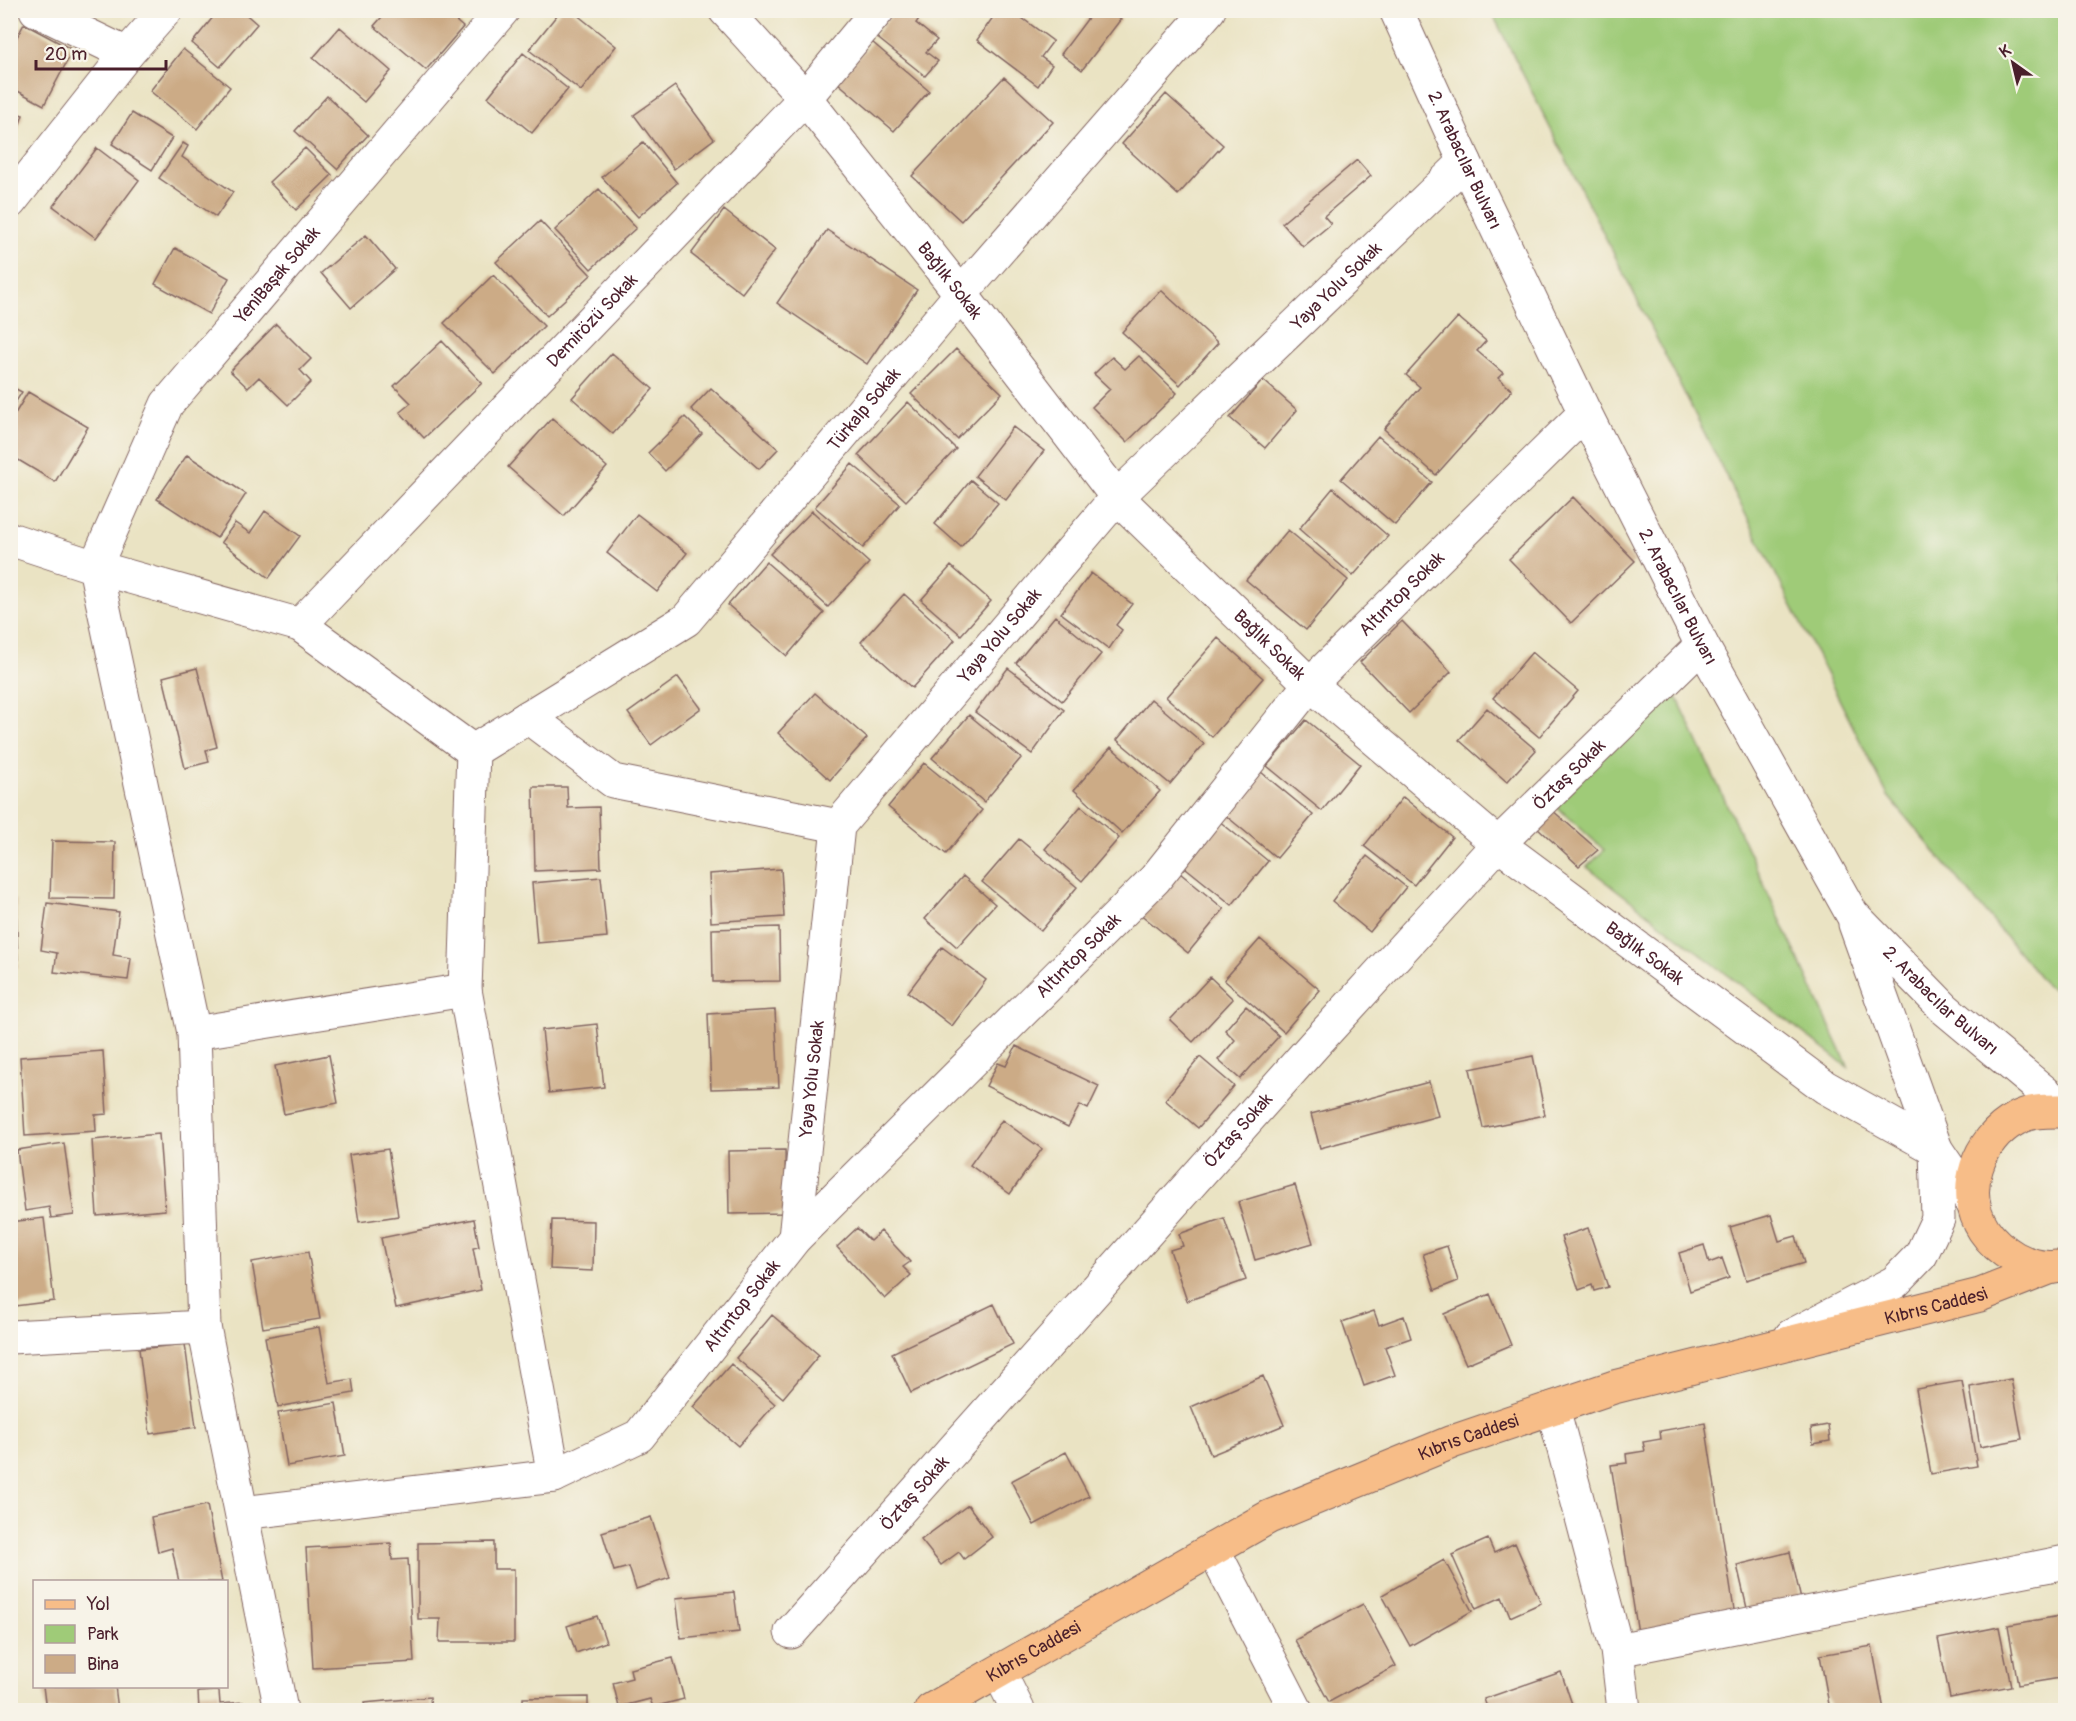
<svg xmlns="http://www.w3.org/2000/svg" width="2076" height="1721" font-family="Pangolin,sans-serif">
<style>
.green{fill:#9fcb78;stroke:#747552;stroke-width:1.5}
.building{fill:#ccab86}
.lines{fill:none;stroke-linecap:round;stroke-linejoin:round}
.minor-casing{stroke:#826460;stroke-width:35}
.major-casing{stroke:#826460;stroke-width:35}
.minor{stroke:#fff;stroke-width:33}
.major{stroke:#f7bd88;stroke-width:33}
.labels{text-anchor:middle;stroke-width:6;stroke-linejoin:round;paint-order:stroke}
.street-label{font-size:18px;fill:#4a1f2b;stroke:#f7f3e8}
</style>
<rect width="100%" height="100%" fill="#f7f3e8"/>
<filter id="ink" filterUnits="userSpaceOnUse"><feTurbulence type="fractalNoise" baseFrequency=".0167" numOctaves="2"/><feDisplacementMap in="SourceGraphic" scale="12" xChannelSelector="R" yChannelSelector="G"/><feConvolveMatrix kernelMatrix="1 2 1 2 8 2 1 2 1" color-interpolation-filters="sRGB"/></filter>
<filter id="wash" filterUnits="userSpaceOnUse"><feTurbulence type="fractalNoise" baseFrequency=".008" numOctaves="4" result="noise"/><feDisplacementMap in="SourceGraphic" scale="24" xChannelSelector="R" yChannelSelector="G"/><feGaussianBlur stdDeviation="1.35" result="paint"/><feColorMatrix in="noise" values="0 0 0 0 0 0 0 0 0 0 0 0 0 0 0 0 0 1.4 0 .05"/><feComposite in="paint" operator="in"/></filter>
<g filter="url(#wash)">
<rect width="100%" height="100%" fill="#eae3c3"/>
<path class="green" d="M 1491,11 L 2065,11 L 2065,995 L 2047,986 L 1888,796 Z
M 1671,684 L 1849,1068 L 1587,867 L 1604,850 L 1555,805 Z"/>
<g id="blocks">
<path class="building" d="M 219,10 L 241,10 L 257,24 L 220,67 L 192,43 Z
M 388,10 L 443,10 L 463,27 L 426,70 L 374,26 Z
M 561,10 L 571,10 L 616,46 L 581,91 L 529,50 Z
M 896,10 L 920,10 L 923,13 L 916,23 L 937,40 L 926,52 L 938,61 L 925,76 L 875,36 Z
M 998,10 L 1011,10 L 1053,41 L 1041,57 L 1052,65 L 1038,86 L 977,40 Z
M 1094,10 L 1109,10 L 1121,19 L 1082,70 L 1061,54 Z
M 24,24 L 73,50 L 44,105 L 10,87 L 10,50 Z
M 340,27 L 391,71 L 364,102 L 313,58 Z
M 872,42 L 929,91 L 894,131 L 837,82 Z
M 183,49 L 230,87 L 197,129 L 150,91 Z
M 523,53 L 568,89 L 532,133 L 488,97 Z
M 1004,77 L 1053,122 L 961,221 L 912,176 Z
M 675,86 L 714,139 L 674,169 L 634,115 Z
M 1166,94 L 1223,145 L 1178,195 L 1122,144 Z
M 327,96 L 368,135 L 337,169 L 295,131 Z
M 10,111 L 23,115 L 16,135 L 10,134 Z
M 132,113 L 172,138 L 152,170 L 112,144 Z
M 643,142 L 677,183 L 638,217 L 602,177 Z
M 183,143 L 188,146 L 182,157 L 233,192 L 216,217 L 159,178 Z
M 97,148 L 139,180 L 96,238 L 53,206 Z
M 305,148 L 332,175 L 296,210 L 269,182 Z
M 1357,160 L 1371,176 L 1324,216 L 1331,224 L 1303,247 L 1282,223 Z
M 599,189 L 636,228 L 591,269 L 555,230 Z
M 724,210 L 775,250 L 742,293 L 691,254 Z
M 540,221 L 591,275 L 547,316 L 496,262 Z
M 827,230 L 917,290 L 867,364 L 777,303 Z
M 366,235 L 395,269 L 351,308 L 321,273 Z
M 175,248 L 229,278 L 209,314 L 155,284 Z
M 493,275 L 544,326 L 495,374 L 444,323 Z
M 1161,290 L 1218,343 L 1180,385 L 1122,332 Z
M 1458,317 L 1486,341 L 1477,351 L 1503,373 L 1498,378 L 1512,390 L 1436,475 L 1384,429 L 1420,387 L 1406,375 Z
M 276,324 L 311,359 L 300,370 L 311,382 L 288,405 L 259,377 L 248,388 L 230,371 Z
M 442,341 L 482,383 L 424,438 L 400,412 L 411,403 L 394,386 Z
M 956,349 L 1002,393 L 957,439 L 911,394 Z
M 612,353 L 653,389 L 613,434 L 572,398 Z
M 1139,356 L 1177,393 L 1127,442 L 1092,407 L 1110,389 L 1094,374 L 1112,357 L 1125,369 Z
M 1263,380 L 1297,410 L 1265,448 L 1230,418 Z
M 10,386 L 22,392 L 10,411 Z
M 711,388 L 778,449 L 759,469 L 691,409 Z
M 28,392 L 88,427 L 55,482 L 10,455 L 10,422 Z
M 908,402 L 956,449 L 906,501 L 858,455 Z
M 685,417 L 702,434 L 665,471 L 648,453 Z
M 552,418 L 607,467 L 564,516 L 508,467 Z
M 1013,427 L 1044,451 L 1006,500 L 975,476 Z
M 1378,436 L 1432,482 L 1395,525 L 1341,479 Z
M 187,455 L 246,494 L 217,538 L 157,499 Z
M 852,464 L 900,504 L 863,548 L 815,507 Z
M 971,480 L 998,503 L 961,547 L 935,524 Z
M 1333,488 L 1388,536 L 1353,576 L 1299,529 Z
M 1573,497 L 1635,561 L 1571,623 L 1509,559 Z
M 265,511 L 300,536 L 269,578 L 221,542 L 235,523 L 250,533 Z
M 812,511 L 869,563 L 828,607 L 770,554 Z
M 637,514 L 687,553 L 657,592 L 607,553 Z
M 1288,530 L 1348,580 L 1306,630 L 1246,580 Z
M 766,562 L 824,613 L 787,656 L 728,605 Z
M 951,566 L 991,601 L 961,635 L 921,600 Z
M 1091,573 L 1132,604 L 1116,625 L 1122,630 L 1109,649 L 1061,613 Z
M 904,594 L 955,640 L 912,688 L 861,642 Z
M 1055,616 L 1101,654 L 1062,701 L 1016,663 Z
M 1402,621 L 1451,672 L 1409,713 L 1360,662 Z
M 1218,638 L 1263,678 L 1212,737 L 1166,697 Z
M 1532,652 L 1578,691 L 1539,737 L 1493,698 Z
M 197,668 L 217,747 L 206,750 L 209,762 L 185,768 L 163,677 Z
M 1008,668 L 1064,710 L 1032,754 L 975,712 Z
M 678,677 L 701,708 L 651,745 L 628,713 Z
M 815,693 L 867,738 L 830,780 L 778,733 Z
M 1151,699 L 1204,744 L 1170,784 L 1117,740 Z
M 1487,708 L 1536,750 L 1507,782 L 1459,740 Z
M 969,715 L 1021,758 L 984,802 L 932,758 Z
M 1306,720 L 1360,764 L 1322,811 L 1267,766 Z
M 1111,747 L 1160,791 L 1122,833 L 1074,790 Z
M 924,763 L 982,810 L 946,854 L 888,807 Z
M 1261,772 L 1313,815 L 1277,858 L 1225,815 Z
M 533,787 L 567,787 L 568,808 L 599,807 L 601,868 L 535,871 Z
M 1403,797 L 1452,837 L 1414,885 L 1364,846 Z
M 1081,806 L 1119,838 L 1082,881 L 1045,849 Z
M 1552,810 L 1598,850 L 1579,866 L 1537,827 Z
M 1218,820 L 1268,861 L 1232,905 L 1181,864 Z
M 1019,839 L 1077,887 L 1041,931 L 982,882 Z
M 52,841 L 115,842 L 114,899 L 50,898 Z
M 1367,856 L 1406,887 L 1370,932 L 1332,901 Z
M 781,869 L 784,917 L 711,922 L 709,874 Z
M 1175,869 L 1224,909 L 1188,953 L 1139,913 Z
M 963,876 L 995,904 L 957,947 L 925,919 Z
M 601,877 L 607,937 L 537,943 L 532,883 Z
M 10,900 L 16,900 L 18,967 L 10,968 Z
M 47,903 L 119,912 L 113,955 L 131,958 L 128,980 L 54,972 L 57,953 L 41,950 Z
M 779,927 L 780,981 L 713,982 L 712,929 Z
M 1260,939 L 1320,990 L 1284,1032 L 1224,980 Z
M 942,947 L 986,980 L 952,1026 L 908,992 Z
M 1210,977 L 1233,999 L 1193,1042 L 1170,1020 Z
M 1246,1006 L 1279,1036 L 1240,1079 L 1218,1060 L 1235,1040 L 1225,1030 Z
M 775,1010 L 779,1087 L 711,1089 L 708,1014 Z
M 597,1024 L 604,1087 L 549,1093 L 542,1030 Z
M 1016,1046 L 1099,1086 L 1088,1109 L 1080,1105 L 1068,1127 L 986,1086 L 998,1063 L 1006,1066 Z
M 103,1051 L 107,1114 L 95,1115 L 96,1131 L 25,1136 L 20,1057 Z
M 329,1055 L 338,1103 L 284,1114 L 275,1066 Z
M 1533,1056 L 1545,1115 L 1483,1128 L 1470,1069 Z
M 1200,1057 L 1234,1086 L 1198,1128 L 1165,1100 Z
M 1429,1082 L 1438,1116 L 1320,1148 L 1311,1114 Z
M 1002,1120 L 1042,1149 L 1010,1194 L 970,1165 Z
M 159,1134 L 165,1210 L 97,1216 L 92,1140 Z
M 64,1143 L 74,1215 L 51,1218 L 49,1207 L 25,1211 L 17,1150 Z
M 388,1149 L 398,1216 L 359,1222 L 349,1155 Z
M 785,1150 L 786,1213 L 729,1214 L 728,1151 Z
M 1295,1185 L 1313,1243 L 1255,1260 L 1238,1202 Z
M 1771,1215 L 1779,1241 L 1796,1236 L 1804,1263 L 1746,1280 L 1730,1227 Z
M 44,1218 L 54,1301 L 15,1306 L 10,1267 L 10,1222 Z
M 1224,1218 L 1246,1280 L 1187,1301 L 1170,1250 L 1183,1246 L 1179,1234 Z
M 474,1219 L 479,1247 L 473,1248 L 481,1290 L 396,1308 L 381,1238 Z
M 552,1220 L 594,1221 L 593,1271 L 550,1269 Z
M 857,1228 L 870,1241 L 881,1231 L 910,1262 L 903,1267 L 911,1275 L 885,1299 L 837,1247 Z
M 1588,1228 L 1608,1287 L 1594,1291 L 1592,1285 L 1579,1290 L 1561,1237 Z
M 1704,1245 L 1709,1263 L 1722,1258 L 1729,1278 L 1690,1291 L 1679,1253 Z
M 1447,1246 L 1458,1281 L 1435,1290 L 1423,1254 Z
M 308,1252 L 320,1319 L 263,1328 L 252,1262 Z
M 1490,1294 L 1511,1345 L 1466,1364 L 1444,1314 Z
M 994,1304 L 1013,1344 L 911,1393 L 892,1353 Z
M 1374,1311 L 1379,1325 L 1404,1316 L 1411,1338 L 1385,1347 L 1395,1375 L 1364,1386 L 1342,1322 Z
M 772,1315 L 819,1355 L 783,1398 L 736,1358 Z
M 319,1327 L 329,1383 L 352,1379 L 354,1393 L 278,1407 L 265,1337 Z
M 185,1344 L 196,1427 L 150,1434 L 139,1349 Z
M 731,1364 L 775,1404 L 738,1446 L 693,1407 Z
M 1263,1376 L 1284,1425 L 1211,1455 L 1191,1407 Z
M 2011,1379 L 2022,1439 L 1980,1447 L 1970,1387 Z
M 1962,1381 L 1977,1466 L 1931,1474 L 1916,1389 Z
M 336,1403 L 345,1456 L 287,1466 L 278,1413 Z
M 1705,1423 L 1736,1623 L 1639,1639 L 1611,1465 L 1627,1463 L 1626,1454 L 1645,1451 L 1643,1442 L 1661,1439 L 1660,1431 Z
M 1828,1425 L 1830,1441 L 1813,1444 L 1811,1428 Z
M 1066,1452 L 1089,1496 L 1034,1525 L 1011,1481 Z
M 207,1505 L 222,1582 L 179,1582 L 172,1548 L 158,1552 L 151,1517 Z
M 968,1505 L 992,1537 L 964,1559 L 959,1552 L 941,1565 L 921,1540 Z
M 651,1517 L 670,1578 L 636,1589 L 629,1567 L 614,1571 L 602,1532 Z
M 1488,1539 L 1494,1553 L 1515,1543 L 1541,1603 L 1510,1617 L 1502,1597 L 1476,1609 L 1452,1555 Z
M 494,1542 L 494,1569 L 514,1569 L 514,1642 L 439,1642 L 440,1619 L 418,1619 L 418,1543 Z
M 391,1543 L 392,1560 L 408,1559 L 414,1662 L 313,1668 L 306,1548 Z
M 1790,1552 L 1802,1604 L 1749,1617 L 1737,1565 Z
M 1444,1560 L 1472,1611 L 1410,1646 L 1382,1595 Z
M 734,1592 L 739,1632 L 681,1638 L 676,1598 Z
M 1363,1604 L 1396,1666 L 1329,1702 L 1295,1640 Z
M 2066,1615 L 2066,1677 L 2018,1685 L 2008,1625 Z
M 597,1616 L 606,1642 L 576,1653 L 567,1626 Z
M 1999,1627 L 2011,1686 L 1950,1698 L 1938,1639 Z
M 1872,1646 L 1884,1710 L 1830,1710 L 1820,1655 Z
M 673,1658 L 684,1699 L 653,1707 L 650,1699 L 619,1707 L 613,1683 L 632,1678 L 630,1669 Z
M 1561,1672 L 1574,1710 L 1529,1710 L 1527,1705 L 1509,1710 L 1488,1710 L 1484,1699 Z
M 43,1686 L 115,1686 L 118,1710 L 46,1710 Z
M 219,1691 L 220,1704 L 243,1702 L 243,1710 L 199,1710 L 198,1692 Z
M 430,1697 L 431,1710 L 365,1710 L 364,1703 Z
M 588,1697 L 588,1710 L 523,1710 L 523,1698 Z"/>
</g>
</g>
<g filter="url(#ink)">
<use href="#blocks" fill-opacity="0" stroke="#826460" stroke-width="1.5"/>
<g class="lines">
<defs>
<g id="minor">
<path d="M 36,10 L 127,54"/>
<path id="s1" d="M 725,10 L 805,98 L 961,294 L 1117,497 L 1310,684 L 1498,844 L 1825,1087 L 1936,1149 L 1974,1205"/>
<path id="s2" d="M 1396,10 L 1465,162 L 1585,413 L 1702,645 L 1852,914 L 1945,1009 L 2066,1110"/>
<path d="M 10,202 L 127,54 L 166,10"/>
<path d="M 10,539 L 95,567 L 300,625 L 473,751"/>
<path d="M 95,567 L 194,1033 L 204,1327 L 281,1710"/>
<path id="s3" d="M 95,567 L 167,404 L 503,10"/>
<path id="s4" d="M 300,625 L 805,98 L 878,10"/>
<path d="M 528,717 L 613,781 L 838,826"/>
<path id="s5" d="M 473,751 L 686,620 L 961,294 L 1209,10"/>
<path d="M 194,1033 L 465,990"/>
<path id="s6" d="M 795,1238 L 838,826 L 1117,497 L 1465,162"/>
<path d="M 1791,1336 L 1895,1282 L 1921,1255 L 1938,1219 L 1936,1149 L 1855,924"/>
<path d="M 10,1337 L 204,1327"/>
<path d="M 1553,1408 L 1617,1650 L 1624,1710"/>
<path id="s7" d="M 554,1476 L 639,1436 L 795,1238 L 1155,879 L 1310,684 L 1585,413"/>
<path d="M 242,1513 L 554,1476 L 465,990 L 473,751"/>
<path d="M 1213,1549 L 1296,1710"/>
<path id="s8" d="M 791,1632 L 1314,1045 L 1498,844 L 1702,645"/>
<path d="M 1617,1650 L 2066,1562"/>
<path d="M 999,1672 L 1018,1710"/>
</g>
<g id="major">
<path d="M 2055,1267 C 2042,1269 2026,1264 2015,1258 C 2003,1251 1992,1242 1984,1230 C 1959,1192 1978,1139 2016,1119 C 2031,1110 2048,1111 2066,1111"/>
<path id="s9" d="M 931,1710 L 1269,1517 L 1452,1442 L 1614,1387 L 1980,1295 L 2049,1268"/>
</g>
</defs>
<use href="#minor" class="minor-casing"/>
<use href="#major" class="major-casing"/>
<use href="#minor" class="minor"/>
<use href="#major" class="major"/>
</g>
</g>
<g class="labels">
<g class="street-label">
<text dy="6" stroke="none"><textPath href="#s2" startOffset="165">2. Arabacılar Bulvarı</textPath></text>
<text dy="6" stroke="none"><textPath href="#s3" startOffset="348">YeniBaşak Sokak</textPath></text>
<text dy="6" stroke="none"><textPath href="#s1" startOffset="352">Bağlık Sokak</textPath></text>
<text dy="6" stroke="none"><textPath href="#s6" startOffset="1150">Yaya Yolu Sokak</textPath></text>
<text dy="6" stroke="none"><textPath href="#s4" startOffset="422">Demirözü Sokak</textPath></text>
<text dy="6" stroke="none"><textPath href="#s5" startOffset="526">Türkalp Sokak</textPath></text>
<text dy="6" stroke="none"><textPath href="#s7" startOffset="1232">Altıntop Sokak</textPath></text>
<text dy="6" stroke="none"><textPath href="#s2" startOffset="651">2. Arabacılar Bulvarı</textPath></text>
<text dy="6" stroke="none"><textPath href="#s6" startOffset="664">Yaya Yolu Sokak</textPath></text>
<text dy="6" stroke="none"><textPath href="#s1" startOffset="838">Bağlık Sokak</textPath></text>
<text dy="6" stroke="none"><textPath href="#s8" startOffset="1158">Öztaş Sokak</textPath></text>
<text dy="6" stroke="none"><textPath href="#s1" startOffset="1324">Bağlık Sokak</textPath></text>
<text dy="6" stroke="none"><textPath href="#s7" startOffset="746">Altıntop Sokak</textPath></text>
<text dy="6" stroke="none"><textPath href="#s2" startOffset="1137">2. Arabacılar Bulvarı</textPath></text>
<text dy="6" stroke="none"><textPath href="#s6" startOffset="160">Yaya Yolu Sokak</textPath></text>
<text dy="6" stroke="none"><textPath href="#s8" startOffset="672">Öztaş Sokak</textPath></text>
<text dy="6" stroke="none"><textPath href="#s9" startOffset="1090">Kıbrıs Caddesi</textPath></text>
<text dy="6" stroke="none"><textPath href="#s7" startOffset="260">Altıntop Sokak</textPath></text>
<text dy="6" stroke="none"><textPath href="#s9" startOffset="604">Kıbrıs Caddesi</textPath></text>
<text dy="6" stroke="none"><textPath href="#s8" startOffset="186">Öztaş Sokak</textPath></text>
<text dy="6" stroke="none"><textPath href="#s9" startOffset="118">Kıbrıs Caddesi</textPath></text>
</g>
</g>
<rect width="2076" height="1721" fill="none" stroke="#f7f3e8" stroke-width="36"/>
<rect x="33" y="1580" width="195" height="108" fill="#f7f3e8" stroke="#b29e9c" stroke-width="1.5"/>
<rect x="45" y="1600" width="30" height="9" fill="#f7bd88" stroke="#b29e9c" stroke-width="1.5"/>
<text x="87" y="1610" font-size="18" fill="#4a1f2b">Yol</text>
<rect x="45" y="1625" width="30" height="18" fill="#9fcb78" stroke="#b29e9c" stroke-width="1.5"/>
<text x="87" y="1640" font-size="18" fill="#4a1f2b">Park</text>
<rect x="45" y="1655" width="30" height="18" fill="#ccab86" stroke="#b29e9c" stroke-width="1.5"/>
<text x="87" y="1670" font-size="18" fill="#4a1f2b">Bina</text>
<g transform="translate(2013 63) rotate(326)" stroke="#f7f3e8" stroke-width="4.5" paint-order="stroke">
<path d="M0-4.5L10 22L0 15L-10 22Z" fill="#4a1f2b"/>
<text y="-9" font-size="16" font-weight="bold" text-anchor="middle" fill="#4a1f2b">K</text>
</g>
<path d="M36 60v9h130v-9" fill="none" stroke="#4a1f2b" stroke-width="3"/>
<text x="45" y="60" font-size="18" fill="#4a1f2b" stroke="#f7f3e8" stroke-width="4.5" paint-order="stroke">20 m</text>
</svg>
